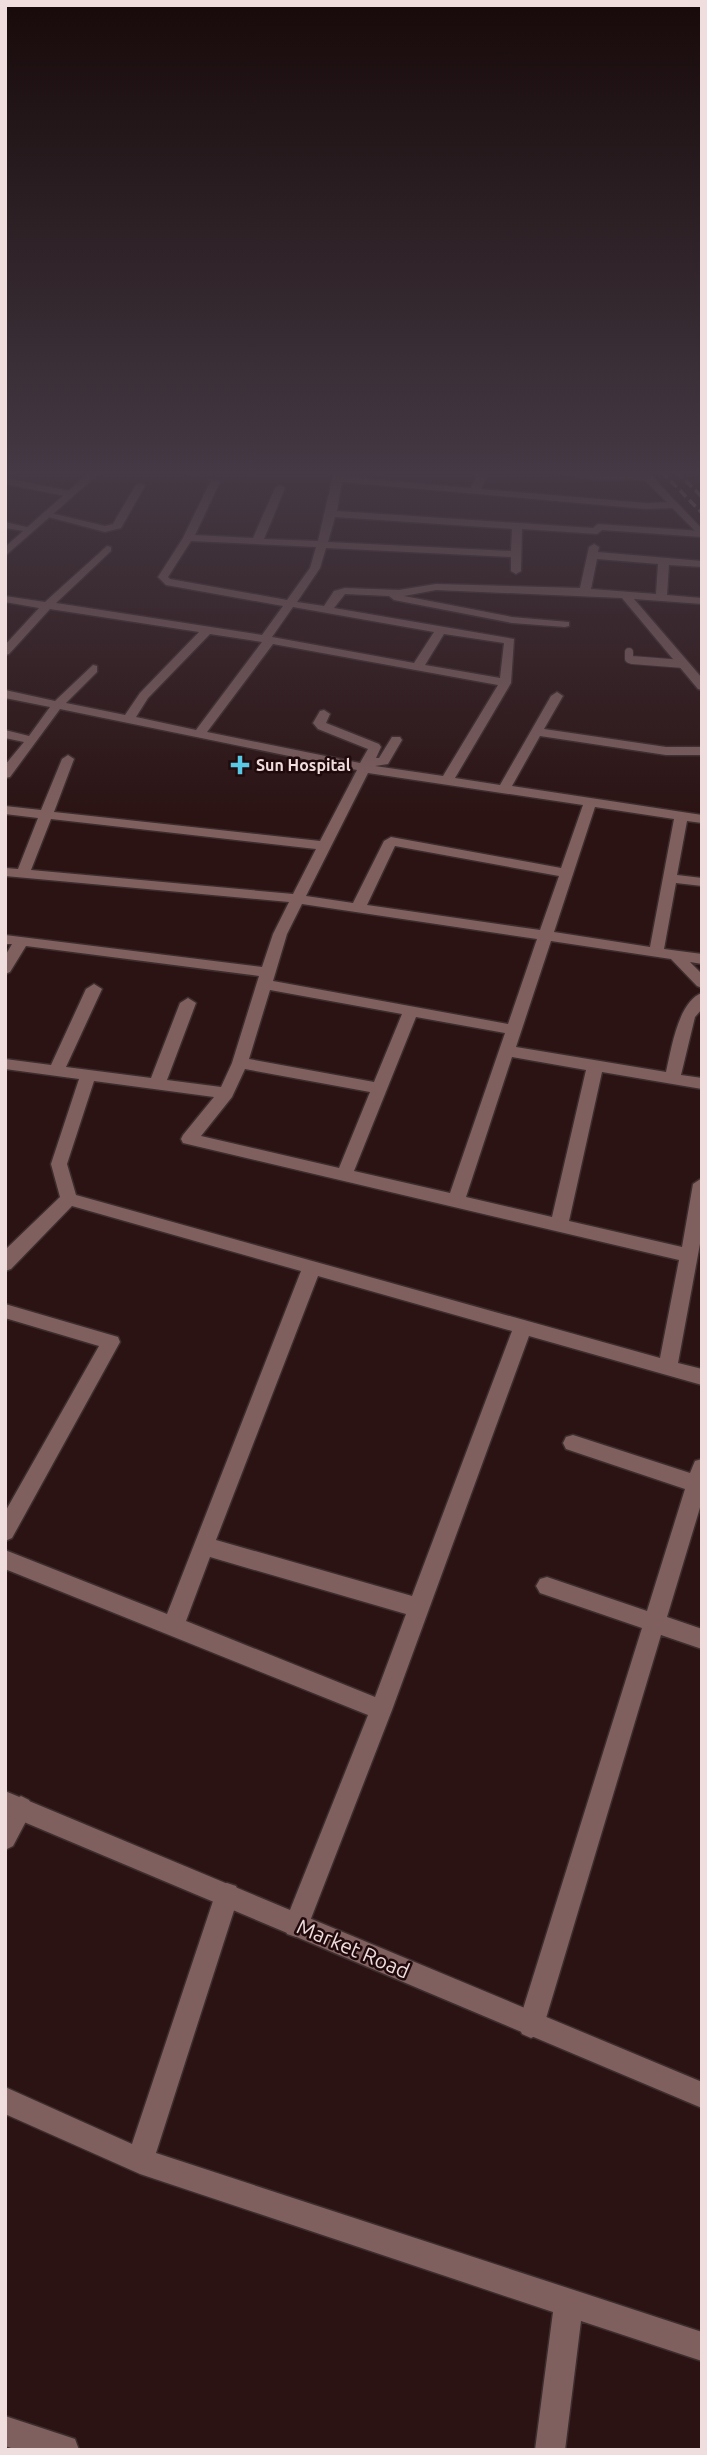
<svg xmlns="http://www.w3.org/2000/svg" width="707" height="2455" font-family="Ubuntu,sans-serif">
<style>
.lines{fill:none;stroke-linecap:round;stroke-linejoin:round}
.lane-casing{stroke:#3e2d2e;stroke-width:10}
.street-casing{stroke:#3e2d2e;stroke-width:3}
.secondary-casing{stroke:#3e2d2e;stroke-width:3}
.lane{stroke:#7f605f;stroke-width:8}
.street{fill:#7f605f;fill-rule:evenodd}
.secondary{fill:#7f605f;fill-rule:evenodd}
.rail{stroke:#907a7a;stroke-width:3.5;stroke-dasharray:9 4.5;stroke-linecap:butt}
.poi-dot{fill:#59c8e4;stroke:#210a0b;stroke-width:2.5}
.labels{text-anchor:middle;stroke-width:5;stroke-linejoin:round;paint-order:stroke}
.far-poi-label{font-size:16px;font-weight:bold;fill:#f0dddd;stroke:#210a0b;text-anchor:start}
.near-street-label{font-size:21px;fill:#f0dddd;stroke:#210a0b}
</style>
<rect width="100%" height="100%" fill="#2b1313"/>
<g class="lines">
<defs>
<path id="lane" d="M 629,652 L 629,659 L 632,660 L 683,664"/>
<path id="street" d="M 190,471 L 202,471 L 194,476 L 191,475 Z
M 334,471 L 344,471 L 343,477 L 471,488 L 479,471 L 489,471 L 481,489 L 646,503 L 673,502 L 678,505 L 673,508 L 646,509 L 342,482 L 337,511 L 593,528 L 598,524 L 702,531 L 701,537 L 602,530 L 597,534 L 522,529 L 521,571 L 516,574 L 511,571 L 511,557 L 326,548 L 320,568 L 297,602 L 324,606 L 334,591 L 345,588 L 399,590 L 436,584 L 580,588 L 589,547 L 594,544 L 599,547 L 598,552 L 702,561 L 702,567 L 669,565 L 667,595 L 702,598 L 702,604 L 634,599 L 702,678 L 702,690 L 698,689 L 622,598 L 436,590 L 404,596 L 512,617 L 569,622 L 569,626 L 565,627 L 512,623 L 394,600 L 389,596 L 345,594 L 334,608 L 514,639 L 511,683 L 455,778 L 500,785 L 551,696 L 557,692 L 563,696 L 544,729 L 666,747 L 702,747 L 702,755 L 666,755 L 540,736 L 512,786 L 702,815 L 702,823 L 687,821 L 677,875 L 702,878 L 702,886 L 676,883 L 664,949 L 702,954 L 702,964 L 690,962 L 702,974 L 702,988 L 697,986 L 671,959 L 551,941 L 516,1047 L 666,1072 C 671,1051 678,1001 702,993 L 702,1009 L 695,1017 L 681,1075 L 702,1078 L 702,1089 L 602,1072 L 569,1221 L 682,1247 L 693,1184 L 702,1178 L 702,1233 L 678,1363 L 702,1369 L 702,1385 L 529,1336 L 392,1710 L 305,1934 L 296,1937 L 287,1934 L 284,1925 L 368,1715 L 5,1569 L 5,1550 L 167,1614 L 301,1271 L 72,1206 L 11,1269 L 5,1271 L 6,1249 L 60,1197 L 51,1164 L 79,1079 L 5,1069 L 5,1059 L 51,1065 L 86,989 L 94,984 L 102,989 L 66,1067 L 151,1078 L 180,1003 L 188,998 L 196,1003 L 167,1080 L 221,1087 L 232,1063 L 259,976 L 26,946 L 10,972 L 5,974 L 5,956 L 12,944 L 5,944 L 5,935 L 262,967 L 273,934 L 289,902 L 5,876 L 5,868 L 18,869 L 38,818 L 5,814 L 5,806 L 41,810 L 62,759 L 68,755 L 74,759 L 54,812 L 320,841 L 357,770 L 60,709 L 10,777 L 5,778 L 5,765 L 24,742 L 5,738 L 5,730 L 29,736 L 50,707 L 5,698 L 5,690 L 55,701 L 93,665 L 97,666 L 97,672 L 66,703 L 125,715 L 140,693 L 199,632 L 50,609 L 9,654 L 5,655 L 5,645 L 39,608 L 5,602 L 5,596 L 45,602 L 107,546 L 111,547 L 111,551 L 56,603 L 262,635 L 283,606 L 166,585 L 158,577 L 183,538 L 211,480 L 220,482 L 195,535 L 253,538 L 275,488 L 280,485 L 285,488 L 264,539 L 318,541 ZM 335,517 L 512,529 L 511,551 L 328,542 ZM 191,541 L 316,547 L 310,568 L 287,600 L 170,579 L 168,577 ZM 597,559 L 658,564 L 656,594 L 591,589 ZM 293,607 L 434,632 L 414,663 L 272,637 ZM 210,634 L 262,642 L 196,730 L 136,717 L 148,698 ZM 444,634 L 504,643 L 500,678 L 425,665 ZM 273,644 L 498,685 L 443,776 L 375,766 L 388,764 L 402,740 L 400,737 L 392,737 L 379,758 L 376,758 L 381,747 L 379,744 L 326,723 L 330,714 L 324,710 L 320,711 L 313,723 L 318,729 L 368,749 L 360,763 L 207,732 ZM 368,773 L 583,805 L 561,868 L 391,837 L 384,841 L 353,903 L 306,896 ZM 595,807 L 674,819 L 650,947 L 554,932 ZM 51,819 L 316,849 L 293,894 L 31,870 ZM 395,846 L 559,876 L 540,930 L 367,905 ZM 302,904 L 537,939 L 508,1024 L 273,981 L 287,934 ZM 270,990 L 402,1014 L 374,1082 L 249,1059 ZM 416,1017 L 505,1033 L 450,1193 L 354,1171 ZM 512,1057 L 586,1070 L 552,1217 L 466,1197 ZM 245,1069 L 370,1092 L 339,1168 L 201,1136 L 232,1097 ZM 94,1081 L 214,1097 L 183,1135 L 181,1139 L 183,1143 L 679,1260 L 660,1358 L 76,1195 L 67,1164 ZM 318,1276 L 512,1331 L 412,1596 L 216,1540 ZM 210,1557 L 406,1614 L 375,1697 L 186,1621 Z
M 545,471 L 647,474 L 652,477 L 647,480 L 593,479 Z
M 5,478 L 70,491 L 75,494 L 70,497 L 5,484 Z
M 140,483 L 145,486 L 121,528 L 105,532 L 41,515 L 46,512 L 105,526 L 113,524 L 135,486 Z
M 5,522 L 35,529 L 30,532 L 5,528 Z
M 5,1304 L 118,1337 L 120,1342 L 12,1538 L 5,1541 L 5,1512 L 99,1346 L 5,1318 Z
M 573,1435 L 690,1473 L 695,1461 L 702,1459 L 702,1501 L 667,1617 L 702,1629 L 702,1649 L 661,1635 L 544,2025 L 540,2034 L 531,2038 L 522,2034 L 518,2025 L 642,1628 L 540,1593 L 536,1586 L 540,1579 L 547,1577 L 647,1611 L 685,1489 L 566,1449 L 563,1443 L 566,1437 Z
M 21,1796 L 29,1800 L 33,1808 L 13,1846 L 5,1850 C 5,1831 0,1805 21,1796 Z
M 227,1883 L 236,1886 L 239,1895 L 156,2153 L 702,2332 L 702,2361 L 581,2321 L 565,2450 L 535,2450 L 553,2312 L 140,2174 L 5,2114 L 5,2087 L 132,2144 L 218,1886 Z
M 5,2416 L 75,2439 L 79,2450 L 17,2450 L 5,2446 Z"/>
<path id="secondary" d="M 91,471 L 102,471 L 5,556 L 5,547 Z
M 636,471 L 647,471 L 702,529 L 702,538 Z
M 5,1791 L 702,2082 L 702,2108 L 5,1814 Z"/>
</defs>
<use href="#lane" class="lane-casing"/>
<use href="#street" class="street-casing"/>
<use href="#secondary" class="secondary-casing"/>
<use href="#lane" class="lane"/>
<use href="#street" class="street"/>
<use href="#secondary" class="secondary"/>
<path class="rail" d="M 661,471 L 702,513
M 676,471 L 702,497"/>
</g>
<linearGradient id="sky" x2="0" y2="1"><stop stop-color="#180a0a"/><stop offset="0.58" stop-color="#443944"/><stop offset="1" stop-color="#443944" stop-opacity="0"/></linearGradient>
<rect width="707" height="815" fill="url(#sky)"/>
<path class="poi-dot" d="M236.5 754.5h7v7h7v7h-7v7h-7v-7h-7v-7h7z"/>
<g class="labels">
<g class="far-poi-label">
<text x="256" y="771">Sun Hospital</text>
</g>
<g class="near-street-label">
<text transform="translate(353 1949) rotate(23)" y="7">Market Road</text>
</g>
</g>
<rect width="707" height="2455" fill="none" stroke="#f0dddd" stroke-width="14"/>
</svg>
